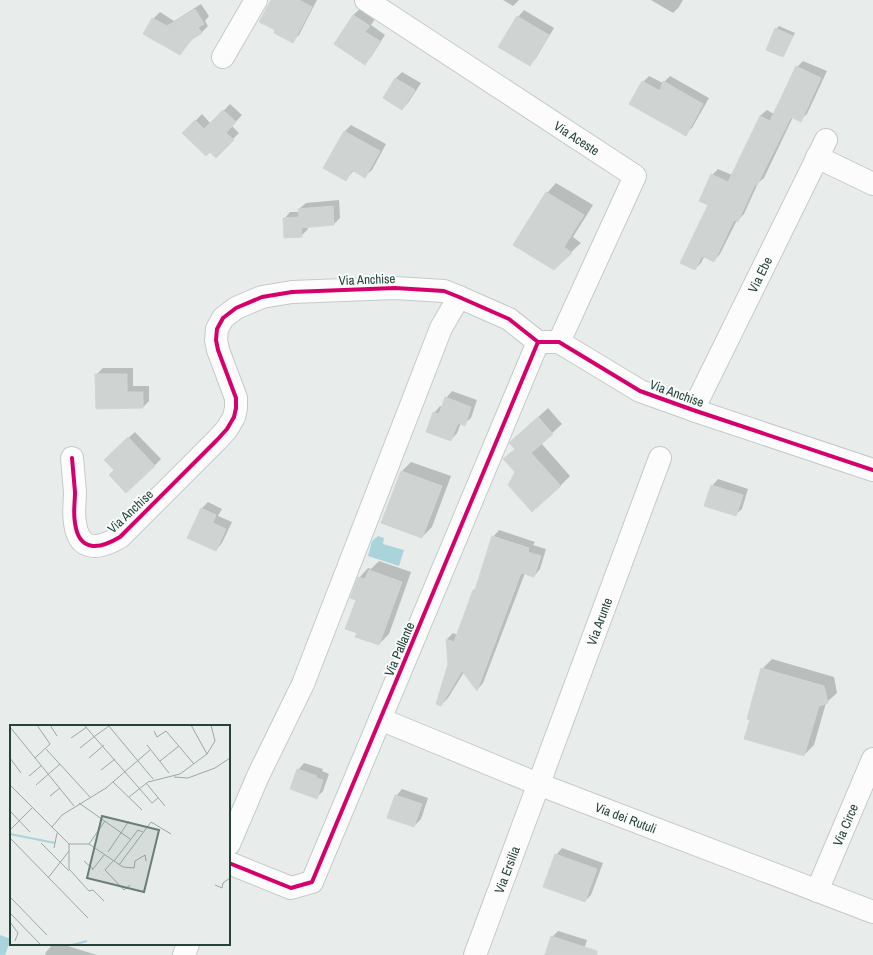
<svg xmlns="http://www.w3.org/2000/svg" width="873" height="955" font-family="'Archivo Narrow',sans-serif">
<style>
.water{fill:#a9d4db}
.shadow{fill:#0003}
.building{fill:#cfd4d2;stroke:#d1d6d4}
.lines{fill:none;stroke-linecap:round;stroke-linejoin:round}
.minor-casing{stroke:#c5cac8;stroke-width:24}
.minor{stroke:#fcfcfc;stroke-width:22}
.cycleway-casing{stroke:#f7fbf9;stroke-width:6}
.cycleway{stroke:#d6006c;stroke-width:4}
.labels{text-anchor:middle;stroke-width:4;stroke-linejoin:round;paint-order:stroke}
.street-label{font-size:13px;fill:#24423a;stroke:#f7fbf9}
.inset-river{fill:none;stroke:#a9d4db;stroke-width:2}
.inset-road{fill:none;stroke:#9aa9a4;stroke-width:1}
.view{fill:#697e78;fill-opacity:0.15;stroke:#697e78;stroke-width:2}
.inset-edge{fill:none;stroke:#24423a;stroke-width:2}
</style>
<rect width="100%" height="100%" fill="#e8edeb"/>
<path class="water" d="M 378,536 L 384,538 L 383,544 L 404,550 L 399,566 L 368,556 L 372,541 Z
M 0,935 L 11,939 L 5,955 L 0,955 Z"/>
<path class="shadow" d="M 273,0 L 317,0 L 299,35 L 292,41 L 276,30 Z
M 503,0 L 519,0 L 513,6 Z
M 651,0 L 683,0 L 679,7 L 673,13 Z
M 201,4 L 209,16 L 205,21 L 208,26 L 202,32 L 194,37 L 180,54 L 153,19 L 160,12 L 174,21 Z
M 360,9 L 375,19 L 371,25 L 385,35 L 371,57 L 365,63 L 353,15 Z
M 524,10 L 554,28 L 536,58 L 530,65 L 518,17 Z
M 779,26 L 795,33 L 785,53 L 783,56 L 776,29 Z
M 803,61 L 827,71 L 807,114 L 800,120 L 793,117 L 764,178 L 758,183 L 744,214 L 738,220 L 737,220 L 720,254 L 714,261 L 704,257 L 701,263 L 695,269 L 709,204 L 712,175 L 718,169 L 732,175 L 760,116 L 767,110 L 774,114 L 797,67 Z
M 402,72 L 421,83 L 408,103 L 402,109 L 384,98 L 396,78 Z
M 649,76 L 663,83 L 670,76 L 709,98 L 692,128 L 685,134 L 643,82 Z
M 230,104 L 242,115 L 232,126 L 239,133 L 216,156 L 184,133 L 202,114 L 211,124 Z
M 351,125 L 386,144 L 372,170 L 365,176 L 354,170 L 346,180 L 325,168 L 345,131 Z
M 556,183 L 593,205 L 573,237 L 581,243 L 553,269 L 547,193 Z
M 339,200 L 340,218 L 334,224 L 307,226 L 308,229 L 301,236 L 284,219 L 290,212 L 299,212 L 299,209 L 306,203 Z
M 103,368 L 133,368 L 133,386 L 149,386 L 149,401 L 143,407 L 97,408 L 96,375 Z
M 452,391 L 477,400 L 471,418 L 464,424 L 461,423 L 457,433 L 451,440 L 434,413 L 440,406 L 442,407 L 446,398 Z
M 548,408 L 562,424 L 541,443 L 570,476 L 560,486 L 516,472 L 516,448 L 511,442 Z
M 135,432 L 161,459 L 154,466 L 115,470 L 112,453 Z
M 411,462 L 451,476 L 432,527 L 422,537 L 402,471 Z
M 718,479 L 748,489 L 742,509 L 735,515 L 712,486 Z
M 208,502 L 222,509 L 218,516 L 232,522 L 222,543 L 216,550 L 202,508 Z
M 499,530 L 535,542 L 533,545 L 546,549 L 540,569 L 534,576 L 525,573 L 483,683 L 477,690 L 464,672 L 448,698 L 441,705 L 449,664 L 447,639 L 453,633 L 458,635 L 474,590 L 477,587 L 493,537 Z
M 379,561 L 411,572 L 389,634 L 379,644 L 358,632 L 359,578 L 368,568 L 371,569 Z
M 772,659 L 834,677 L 837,693 L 826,703 L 814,745 L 804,755 L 751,720 L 762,669 Z
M 304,763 L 323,769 L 322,771 L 329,774 L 323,791 L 317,797 L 298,770 Z
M 402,789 L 428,798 L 421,819 L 414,826 L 396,796 Z
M 562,848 L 603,863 L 591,895 L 585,901 L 556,855 Z
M 558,931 L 587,940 L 582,955 L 544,955 L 548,949 L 552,937 Z
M 53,944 L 61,944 L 97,955 L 45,955 L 46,952 Z"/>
<path class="building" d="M 271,0 L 299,0 L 312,7 L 293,43 L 274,33 L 275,30 L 259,22 Z
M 195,9 L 204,24 L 198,27 L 202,33 L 191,40 L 180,55 L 143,34 L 152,18 L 167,26 Z
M 353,15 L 370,26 L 365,32 L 380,41 L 365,65 L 334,44 Z
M 517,16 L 549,35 L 530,66 L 498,47 Z
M 775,28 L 793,36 L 783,57 L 766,50 Z
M 796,66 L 821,78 L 801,122 L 791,117 L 757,185 L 755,184 L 738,222 L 734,220 L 714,262 L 702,256 L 695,270 L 680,263 L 708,205 L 699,201 L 711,174 L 728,182 L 760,116 L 770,121 Z
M 395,78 L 415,90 L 402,110 L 383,98 Z
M 642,81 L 660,91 L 663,81 L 703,104 L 686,136 L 629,104 Z
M 223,110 L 236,122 L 226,133 L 234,140 L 216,158 L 210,152 L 206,156 L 182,133 L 195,120 L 204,129 Z
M 344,131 L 380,151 L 365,178 L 352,170 L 346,181 L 323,168 Z
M 546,192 L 584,215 L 564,247 L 572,253 L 554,270 L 513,245 Z
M 333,206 L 334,225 L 301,228 L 302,237 L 284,238 L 283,218 L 299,217 L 298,209 Z
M 95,374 L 127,374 L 127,392 L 143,392 L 143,408 L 96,409 Z
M 445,397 L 471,407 L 465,426 L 458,423 L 451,441 L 426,432 L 433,412 L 439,414 Z
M 538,417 L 553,434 L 531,453 L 561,486 L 532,512 L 508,485 L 515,472 L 503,459 L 515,449 L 509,443 L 510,442 Z
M 128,437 L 155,466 L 126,493 L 109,475 L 114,470 L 104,460 Z
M 401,471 L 442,486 L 422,538 L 381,523 Z
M 711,485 L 743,495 L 736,516 L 704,506 Z
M 201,508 L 216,515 L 213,523 L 226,529 L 216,551 L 187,538 Z
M 492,536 L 529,548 L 528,552 L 541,556 L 534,577 L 521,573 L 477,691 L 462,671 L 441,706 L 436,704 L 448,664 L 446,639 L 454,642 L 473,590 L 475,590 Z
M 369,570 L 402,582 L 379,645 L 355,637 L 357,633 L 345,629 L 356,600 L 350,598 L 358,577 L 365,579 Z
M 761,668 L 824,686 L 828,703 L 819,706 L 804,756 L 744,739 L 750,720 L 747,719 Z
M 297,769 L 317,776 L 316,778 L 323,780 L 317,799 L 290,789 Z
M 395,795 L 422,804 L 414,827 L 387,818 Z
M 555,854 L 597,869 L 585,902 L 543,887 Z
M 551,936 L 597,951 L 597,955 L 545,955 Z"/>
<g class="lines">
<defs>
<g id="minor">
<path id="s1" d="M 366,0 L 635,176 L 559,342"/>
<path d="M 223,57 L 256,0"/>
<path d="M 817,157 L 873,184"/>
<path id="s2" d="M 693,410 L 826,140"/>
<path d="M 72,458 C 73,469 74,481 75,492 C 75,502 73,513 75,523 C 79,553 100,549 120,537 L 217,440 L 227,429 L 234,417 L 236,408 L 236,398 L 218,350 L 216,340 L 217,329 L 223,318 L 236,308 L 262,297 L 292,292 L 395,288 L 444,291 L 459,297 L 509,319 L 538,342 L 559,342 L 640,391 L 693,410 L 873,470"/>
<path id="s3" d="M 380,719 L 538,784 L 873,912"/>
<path d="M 229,844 L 258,776 L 303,684 L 441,328 L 459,297"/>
<path d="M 229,863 L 291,888 L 312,882 L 538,342"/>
<path id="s4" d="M 817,891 L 873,759"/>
<path d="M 184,955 L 188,944"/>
<path id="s5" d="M 475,955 L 660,458"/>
</g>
</defs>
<use href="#minor" class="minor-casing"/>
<use href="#minor" class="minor"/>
<defs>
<path id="cycleway" d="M 72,458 C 73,469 74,481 75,492 C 75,502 73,513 75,523 C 79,553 100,549 120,537 L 217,440 L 227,429 L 234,417 L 236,408 L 236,398 L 218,350 L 216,340 L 217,329 L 223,318 L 236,308 L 262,297 L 292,292 L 395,288 L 444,291 L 459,297 L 509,319 L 538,342 L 559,342 L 640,391 L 693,410 L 873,470
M 229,863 L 291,888 L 312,882 L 538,342"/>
</defs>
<use href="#cycleway" class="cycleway-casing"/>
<use href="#cycleway" class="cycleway"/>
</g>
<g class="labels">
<g class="street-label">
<text dy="5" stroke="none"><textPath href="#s1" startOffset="252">Via Aceste</textPath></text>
<text dy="5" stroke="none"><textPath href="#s2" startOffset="151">Via Ebe</textPath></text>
<text transform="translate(367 279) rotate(-2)" y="5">Via Anchise</text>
<text transform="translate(677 393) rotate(20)" y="5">Via Anchise</text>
<text transform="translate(130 511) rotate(-43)" y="5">Via Anchise</text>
<text dy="5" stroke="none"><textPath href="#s5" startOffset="356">Via Arunte</textPath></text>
<text transform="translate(399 649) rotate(-67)" y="5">Via Pallante</text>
<text dy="5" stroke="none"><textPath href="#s3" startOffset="265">Via dei Rutuli</textPath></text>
<text dy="5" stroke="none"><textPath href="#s4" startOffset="72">Via Circe</textPath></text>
<text dy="5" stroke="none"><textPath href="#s5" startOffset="91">Via Ersilia</textPath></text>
</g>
</g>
<g transform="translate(10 725)">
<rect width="220" height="220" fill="#e8edeb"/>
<path class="inset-river" d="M 0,109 L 45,118M 62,220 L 77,216"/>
<path class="inset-road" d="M 40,0 L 47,11M 74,0 L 142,78 L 148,73M 98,0 L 143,54M 181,0 L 197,29M 0,2 L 64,81M 144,6 L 147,12 L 156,6 L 184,39M 85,11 L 99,1M 61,13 L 77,2M 137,20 L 159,48M 70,23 L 85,11M 36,24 L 81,73M 197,29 L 205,16 L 201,0M 0,33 L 11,48M 25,33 L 40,19 L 27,0M 79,33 L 94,20M 150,36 L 169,21M 91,45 L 105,34M 19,51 L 31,41M 164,52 L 178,53 L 205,43 L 220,33M 103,57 L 132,85M 136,58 L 155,81M 0,60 L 59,119 L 79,119 L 113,142 L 124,143 L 125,136 L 135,130 L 136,136M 26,60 L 50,39M 40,71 L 50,63M 119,72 L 138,57 L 170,49 L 197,29M 69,78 L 120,114M 0,86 L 20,107M 42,102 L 52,90 L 96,63 L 140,25M 0,105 L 22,83M 0,113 L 78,193M 31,118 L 59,146M 59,119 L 59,144 L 79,166 L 83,165 L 94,176M 79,119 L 95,96M 44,123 L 47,108M 98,127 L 119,96M 74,136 L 83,144M 103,136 L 95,145 L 114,165 L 120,160M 104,136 L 128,105 L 133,107M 109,140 L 141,97 L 161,109M 82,145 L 95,129M 38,153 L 59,126M 205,160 L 212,163 L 213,158 L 220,153M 0,172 L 37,210M 0,188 L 31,220M 0,197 L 8,208 L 5,216"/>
<path class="view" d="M 92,91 L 149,105 L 134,167 L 77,153 Z"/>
<rect width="220" height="220" class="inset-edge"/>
</g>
</svg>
